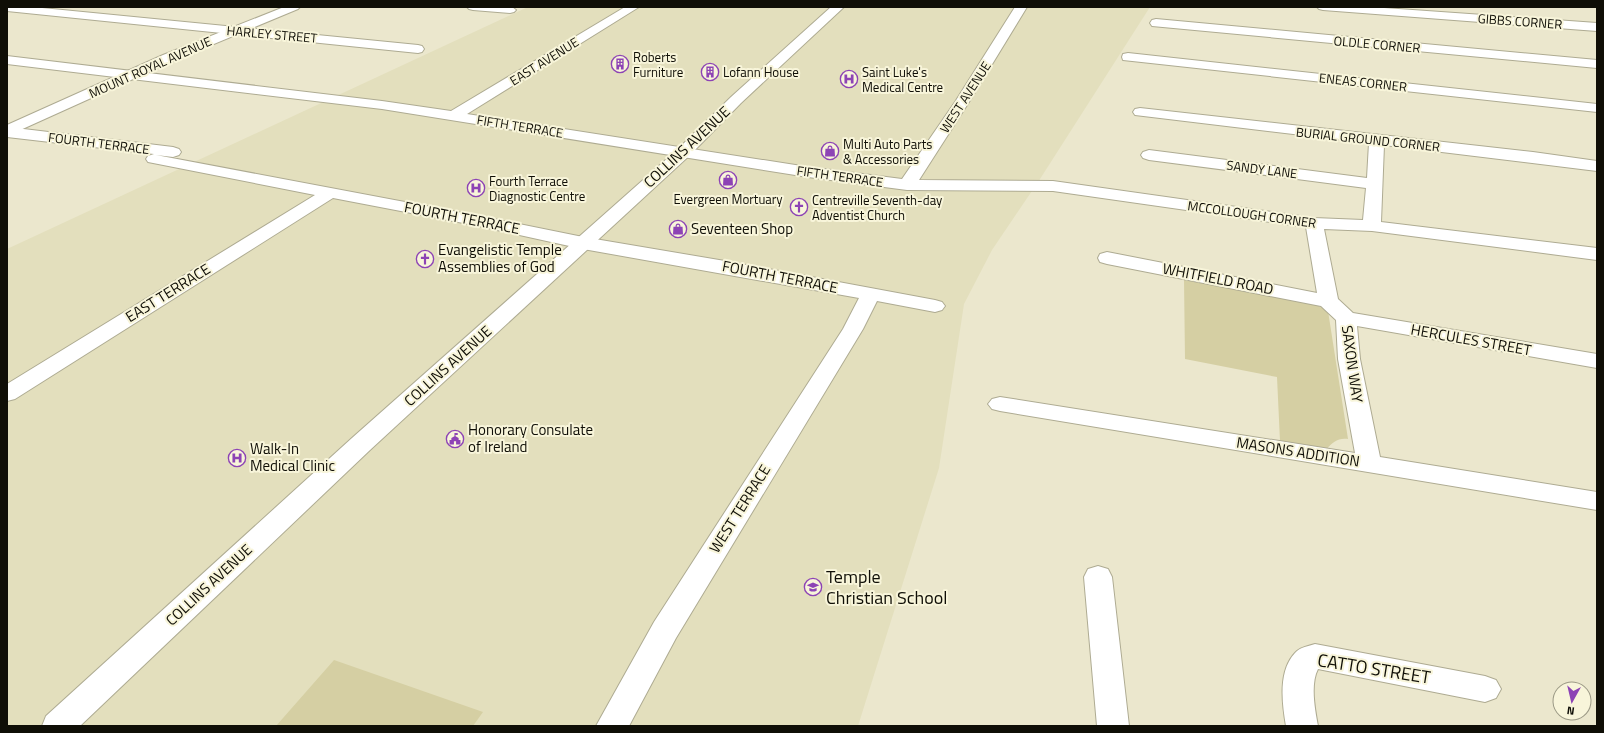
<svg xmlns="http://www.w3.org/2000/svg" width="1604" height="733" font-family="'Titillium Web',sans-serif">
<style>
.built{fill:#e3dfbd}
.green{fill:#d5cfa3}
.lines{fill:none;stroke-linecap:round;stroke-linejoin:round}
.minor-casing{stroke:#aeab92;stroke-width:2}
.tertiary-casing{stroke:#aeab92;stroke-width:2}
.minor{fill:#fff;fill-rule:evenodd}
.tertiary{fill:#fff;fill-rule:evenodd}
.labels{text-anchor:middle;stroke-width:4;stroke-linejoin:round;paint-order:stroke}
.far-street-label{font-size:13px;fill:#0f0e06;stroke:#f8f5da}
.far-poi-label{font-size:13px;fill:#0f0e06;stroke:#f8f5da;text-anchor:start}
.street-label{font-size:15px;fill:#0f0e06;stroke:#f8f5da}
.poi-label{font-size:15px;fill:#0f0e06;stroke:#f8f5da;text-anchor:start}
.near-poi-label{font-size:18px;fill:#0f0e06;stroke:#f8f5da;text-anchor:start}
.near-street-label{font-size:18px;fill:#0f0e06;stroke:#f8f5da}
</style>
<rect width="100%" height="100%" fill="#ebe7cd"/>
<path class="built" d="M 528,7 L 1150,7 L 1040,179 L 992,250 L 964,304 L 939,468 L 858,726 L 7,726 L 7,249 Z"/>
<path class="green" d="M 1184,280 L 1305,299 L 1328,311 L 1348,439 C 1337,438 1333,442 1326,450 L 1280,441 L 1277,377 L 1185,359 Z
M 334,660 L 483,712 L 473,726 L 276,726 Z"/>
<g class="lines">
<defs>
<path id="minor" d="M 7,7 L 32,7 L 418,45 L 422,46 L 424,49 L 422,52 L 418,53 L 7,11 Z
M 467,7 L 512,7 L 516,10 L 514,12 L 510,13 L 473,10 L 469,9 Z
M 625,7 L 639,7 L 467,114 L 808,167 L 902,179 L 955,102 L 1015,7 L 1027,7 L 969,102 L 919,180 L 1053,181 L 1314,218 L 1363,220 L 1366,188 L 1149,160 L 1143,158 L 1141,155 L 1143,152 L 1149,150 L 1367,178 L 1369,143 L 1135,115 L 1133,112 L 1135,109 L 1140,108 L 1533,152 L 1597,161 L 1597,171 L 1384,145 L 1381,222 L 1597,248 L 1597,260 L 1372,231 L 1324,229 L 1338,299 L 1353,313 L 1597,354 L 1597,368 L 1357,326 L 1360,359 L 1380,457 L 1597,492 L 1597,510 L 1000,411 L 992,409 L 988,404 L 992,399 L 1000,397 L 1355,453 L 1338,359 L 1336,320 L 1321,306 L 1107,264 L 1100,262 L 1098,258 L 1100,254 L 1107,252 L 1317,293 L 1306,227 L 1053,191 L 907,190 L 808,177 L 382,109 L 7,64 L 7,56 L 382,101 L 451,111 Z
M 1317,7 L 1370,7 L 1597,23 L 1597,31 L 1323,10 L 1319,9 Z
M 1156,19 L 1597,60 L 1597,68 L 1152,26 L 1150,23 L 1152,20 Z
M 1128,53 L 1597,104 L 1597,112 L 1123,60 L 1122,57 L 1123,54 Z
M 7,127 L 173,147 L 179,149 L 181,152 L 179,155 L 173,157 L 156,155 L 479,216 L 583,237 L 725,261 L 935,300 L 942,302 L 945,306 L 942,310 L 935,312 L 877,301 L 863,329 L 676,638 L 629,726 L 596,726 L 654,622 L 843,329 L 859,298 L 583,249 L 479,226 L 333,198 L 15,399 L 7,401 L 7,384 L 315,195 L 148,162 L 146,159 L 148,156 L 154,154 L 7,137 Z
M 1098,566 L 1108,569 L 1112,577 L 1129,726 L 1097,726 L 1084,577 L 1088,569 Z
M 1315,644 L 1485,676 L 1496,680 L 1501,689 L 1496,698 L 1485,702 L 1318,669 C 1310,684 1315,710 1318,726 L 1286,726 C 1282,703 1278,671 1295,653 C 1300,647 1309,646 1315,644 Z"/>
<path id="tertiary" d="M 284,7 L 300,7 L 298,9 L 173,61 L 7,136 L 7,125 L 163,55 Z
M 831,7 L 844,7 L 741,103 L 690,155 L 370,450 L 80,726 L 42,726 L 46,716 L 352,438 L 678,149 L 731,97 Z"/>
</defs>
<use href="#minor" class="minor-casing"/>
<use href="#tertiary" class="tertiary-casing"/>
<use href="#minor" class="minor"/>
<use href="#tertiary" class="tertiary"/>
</g>
<defs>
<symbol id="building-ring" viewBox="-11 -11 22 22"><circle r="9.5" fill="#f8f5da" stroke="#8d43b5" stroke-width="1.5"/><path d="M-4-6H4V6H1V3H-1V6H-4ZM-2.5-4.3h1.7v1.8h-1.7ZM.8-4.3h1.7v1.8H.8ZM-2.5-1h1.7V.8h-1.7ZM.8-1h1.7V.8H.8Z" fill="#8d43b5"/></symbol>
<symbol id="hospital-ring" viewBox="-11 -11 22 22"><circle r="9.5" fill="#f8f5da" stroke="#8d43b5" stroke-width="1.5"/><path d="M-5-5h3v3.5h4V-5h3V5h-3V1.5h-4V5h-3Z" fill="#8d43b5"/></symbol>
<symbol id="shop-ring" viewBox="-11 -11 22 22"><circle r="9.5" fill="#f8f5da" stroke="#8d43b5" stroke-width="1.5"/><path d="M-5-2.5h2.3a2.7 3.5 0 0 1 5.4 0H5L5.5 6h-11ZM-1.5-2.5h3a1.5 2.3 0 0 0-3 0Z" fill="#8d43b5"/></symbol>
<symbol id="church-ring" viewBox="-11 -11 22 22"><circle r="9.5" fill="#f8f5da" stroke="#8d43b5" stroke-width="1.5"/><path d="M-1.2-6h2.4v3.5h3.3v2.4h-3.3V6h-2.4V-.1h-3.3v-2.4h3.3Z" fill="#8d43b5"/></symbol>
<symbol id="civic-ring" viewBox="-11 -11 22 22"><circle r="9.5" fill="#f8f5da" stroke="#8d43b5" stroke-width="1.5"/><path d="M-.6-6.5H3V-4.5H.6V-3L4-1V1h2V6H-6V1h2V-1L-.6-3ZM-1.2 2.5V6h2.4V2.5Z" fill="#8d43b5"/></symbol>
<symbol id="school-ring" viewBox="-11 -11 22 22"><circle r="9.5" fill="#f8f5da" stroke="#8d43b5" stroke-width="1.5"/><path d="M0-5L7-2L0 1L-7-2ZM-4 1L0 2.5L4 1V4Q0 6-4 4Z" fill="#8d43b5"/></symbol>
</defs>
<g fill-rule="evenodd">
<use href="#building-ring" x="610" y="54" width="20" height="20"/>
<use href="#building-ring" x="700" y="62" width="20" height="20"/>
<use href="#hospital-ring" x="839" y="69" width="20" height="20"/>
<use href="#shop-ring" x="820" y="141" width="20" height="20"/>
<use href="#shop-ring" x="718" y="170" width="20" height="20"/>
<use href="#hospital-ring" x="466" y="178" width="20" height="20"/>
<use href="#church-ring" x="789" y="197" width="20" height="20"/>
<use href="#shop-ring" x="668" y="219" width="20" height="20"/>
<use href="#church-ring" x="415" y="249" width="20" height="20"/>
<use href="#civic-ring" x="445" y="429" width="20" height="20"/>
<use href="#hospital-ring" x="227" y="448" width="20" height="20"/>
<use href="#school-ring" x="803" y="577" width="20" height="20"/>
</g>
<g class="labels">
<g class="far-street-label">
<text transform="translate(1520 21) rotate(4)" y="5">GIBBS CORNER</text>
<text transform="translate(272 34) rotate(5)" y="5">HARLEY STREET</text>
<text transform="translate(1377 44) rotate(5)" y="5">OLDLE CORNER</text>
<text transform="translate(544 61) rotate(-32)" y="5">EAST AVENUE</text>
<text transform="translate(150 67) rotate(-24)" y="5">MOUNT ROYAL AVENUE</text>
<text transform="translate(1363 82) rotate(6)" y="5">ENEAS CORNER</text>
<text transform="translate(965 97) rotate(-57)" y="5">WEST AVENUE</text>
<text transform="translate(520 126) rotate(9)" y="5">FIFTH TERRACE</text>
<text transform="translate(1368 139) rotate(6)" y="5">BURIAL GROUND CORNER</text>
<text transform="translate(99 143) rotate(7)" y="5">FOURTH TERRACE</text>
<text transform="translate(1262 169) rotate(7)" y="5">SANDY LANE</text>
<text transform="translate(840 176) rotate(8)" y="5">FIFTH TERRACE</text>
<text transform="translate(1252 214) rotate(8)" y="5">MCCOLLOUGH CORNER</text>
</g>
<g class="far-poi-label">
<text x="633" y="62">Roberts<tspan x="633" dy="15">Furniture</tspan></text>
<text x="723" y="77">Lofann House</text>
<text x="862" y="77">Saint Luke's<tspan x="862" dy="15">Medical Centre</tspan></text>
<text x="843" y="149">Multi Auto Parts<tspan x="843" dy="15">&amp; Accessories</tspan></text>
<text x="489" y="186">Fourth Terrace<tspan x="489" dy="15">Diagnostic Centre</tspan></text>
<text x="728" y="204" text-anchor="middle">Evergreen Mortuary</text>
<text x="812" y="205">Centreville Seventh-day<tspan x="812" dy="15">Adventist Church</tspan></text>
</g>
<g class="street-label">
<text transform="translate(687 147) rotate(-43)" y="5">COLLINS AVENUE</text>
<text transform="translate(462 218) rotate(11)" y="5">FOURTH TERRACE</text>
<text transform="translate(780 277) rotate(11)" y="5">FOURTH TERRACE</text>
<text transform="translate(1218 279) rotate(11)" y="5">WHITFIELD ROAD</text>
<text transform="translate(168 293) rotate(-32)" y="5">EAST TERRACE</text>
<text transform="translate(1471 340) rotate(10)" y="5">HERCULES STREET</text>
<text transform="translate(1352 364) rotate(82)" y="5">SAXON WAY</text>
<text transform="translate(448 366) rotate(-42)" y="5">COLLINS AVENUE</text>
<text transform="translate(1298 452) rotate(9)" y="5">MASONS ADDITION</text>
<text transform="translate(740 509) rotate(-58)" y="5">WEST TERRACE</text>
<text transform="translate(209 585) rotate(-43)" y="5">COLLINS AVENUE</text>
</g>
<g class="poi-label">
<text x="691" y="234">Seventeen Shop</text>
<text x="438" y="255">Evangelistic Temple<tspan x="438" dy="17">Assemblies of God</tspan></text>
<text x="468" y="435">Honorary Consulate<tspan x="468" dy="17">of Ireland</tspan></text>
<text x="250" y="454">Walk-In<tspan x="250" dy="17">Medical Clinic</tspan></text>
</g>
<g class="near-poi-label">
<text x="826" y="583">Temple<tspan x="826" dy="21">Christian School</tspan></text>
</g>
<g class="near-street-label">
<text transform="translate(1374 669) rotate(9)" y="6">CATTO STREET</text>
</g>
</g>
<rect width="1604" height="733" fill="none" stroke="#0f0e06" stroke-width="16"/>
<g transform="translate(1572 701) rotate(188)"><circle r="19" fill="#f8f5da" stroke="#9b9985"/>
<path d="M0-3L7 15L0 10L-7 15Z" fill="#8d43b5"/>
<text y="-6" font-size="11" font-weight="bold" text-anchor="middle" fill="#0f0e06">N</text>
</g>
</svg>
